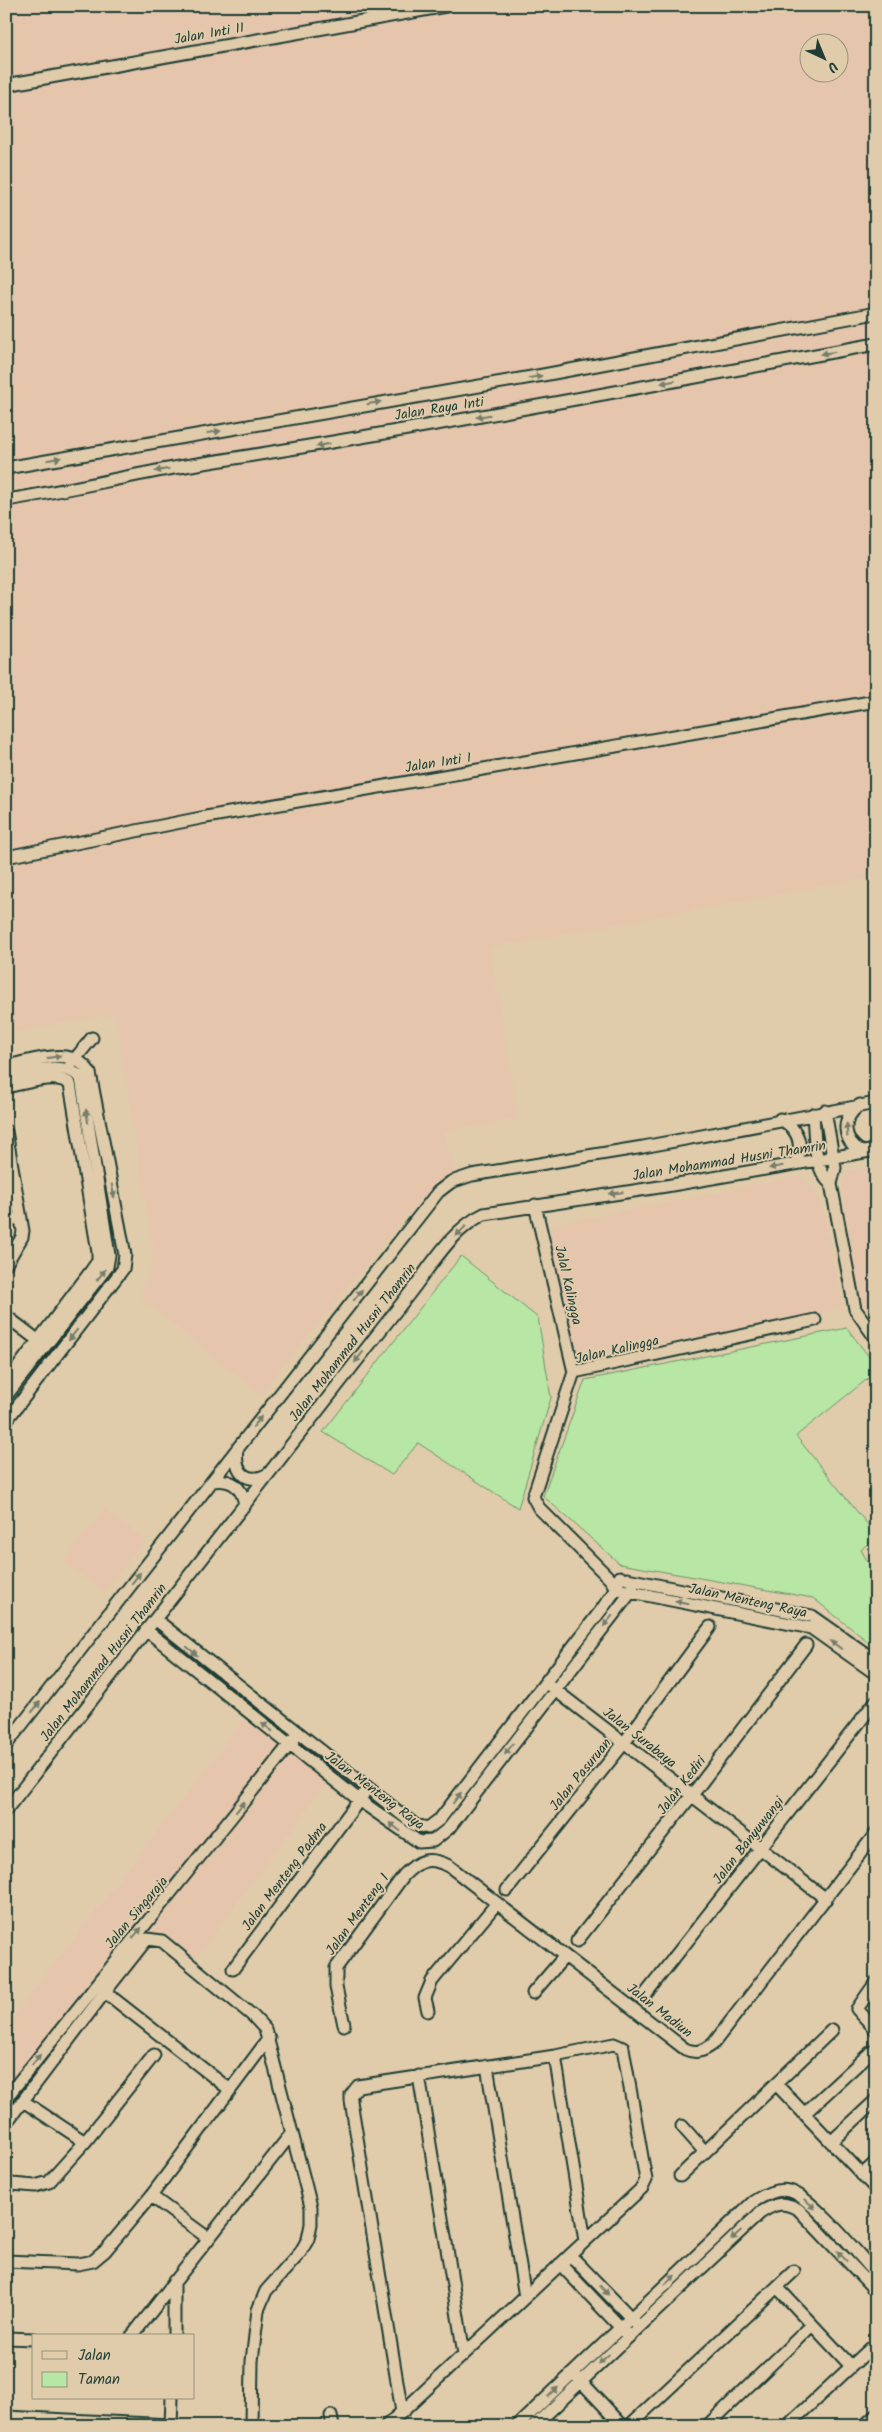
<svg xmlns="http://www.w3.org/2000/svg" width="882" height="2432" font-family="Kalam,sans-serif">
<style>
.built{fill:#e5c6ac;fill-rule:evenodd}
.green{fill:#b8e6a4;stroke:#6c926c}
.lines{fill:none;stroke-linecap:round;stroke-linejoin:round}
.minor-casing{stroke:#1f3d34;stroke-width:15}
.minor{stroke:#e0ccab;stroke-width:11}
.oneway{fill:#767d6a}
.labels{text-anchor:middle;stroke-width:4;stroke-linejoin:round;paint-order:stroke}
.street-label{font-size:14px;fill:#1f3d34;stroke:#e0ccab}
</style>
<rect width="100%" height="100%" fill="#e0ccab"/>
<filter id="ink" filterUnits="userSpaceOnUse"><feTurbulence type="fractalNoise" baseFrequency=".02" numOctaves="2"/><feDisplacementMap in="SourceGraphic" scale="10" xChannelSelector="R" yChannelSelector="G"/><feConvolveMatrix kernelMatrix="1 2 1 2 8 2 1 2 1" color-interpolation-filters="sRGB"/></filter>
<g filter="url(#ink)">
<path class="built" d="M 6,6 L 876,6 L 876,876 L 490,948 L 518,1119 L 444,1132 L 455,1176 L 442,1183 L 411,1210 L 260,1395 L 142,1300 L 141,1292 L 152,1264 L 153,1248 L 116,1014 L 6,1033 ZM 810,42 L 840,42 L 840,72 L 810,72 Z
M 876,1165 L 876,1322 L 861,1303 L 841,1185 L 844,1177 L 851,1170 Z
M 799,1176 L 812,1185 L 823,1209 L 843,1308 L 575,1362 L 549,1225 Z
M 104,1508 L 145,1540 L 104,1593 L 63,1562 Z
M 246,1717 L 327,1783 L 196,1958 L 164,1933 L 6,2133 L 6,2025 Z"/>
<path class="green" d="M 461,1256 L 538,1318 L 551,1398 L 518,1508 L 418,1443 L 392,1475 L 323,1432 Z
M 847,1328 L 876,1366 L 876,1372 L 796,1436 L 876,1535 L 861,1550 L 870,1566 L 876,1567 L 876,1648 L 813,1598 L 620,1564 L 543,1496 L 585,1380 Z"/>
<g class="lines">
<defs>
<path id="minor" d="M 6,85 L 446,6
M 6,468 L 543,375 L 876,313
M 6,500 C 66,491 125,476 185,466 C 416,430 646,386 876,344
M 6,857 L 206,817 L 876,701
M 71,1064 L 92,1038
M 6,1066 C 33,1061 73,1044 90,1073 L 125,1255 L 123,1269 L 6,1421
M 6,1077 C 29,1073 63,1059 81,1078 L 109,1255 L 107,1267 L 6,1396
M 6,1087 C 24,1084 56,1072 70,1084 L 98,1252 L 98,1261 L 91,1271 L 6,1383
M 860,1105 C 840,1119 842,1140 862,1152
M 825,1111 L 835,1168 L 831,1184 L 855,1309 L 876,1339
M 813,1114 C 815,1135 813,1169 831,1184
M 780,1119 C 799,1129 804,1145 795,1164
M 6,1131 L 23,1231 L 22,1237 L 6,1264
M 535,1205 L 574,1372
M 6,1220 L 21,1218
M 6,1316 L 44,1345
M 574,1372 L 533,1497 L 539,1508 L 611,1580 L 616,1589 L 811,1628 L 876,1674
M 574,1372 L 815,1320
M 237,1449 C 234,1471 246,1486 268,1474
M 212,1481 C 231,1478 242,1486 245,1505
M 627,1579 L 812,1616 L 876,1661
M 155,1619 L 415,1825 L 428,1828 L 440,1819 L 602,1609 L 616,1589 L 620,1577
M 146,1630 L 359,1800 L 419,1842 L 433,1841 L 449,1828 L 631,1592 L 634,1581
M 550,1686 L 826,1899
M 6,1745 L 438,1192 L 451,1182 L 472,1175 L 643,1147 L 876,1103
M 6,1810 L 409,1294 C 431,1266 452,1229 484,1214 L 666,1186 L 876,1150
M 507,1890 L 624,1743 L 710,1627
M 577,1941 L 692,1795 L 806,1645
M 233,1969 L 363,1795
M 876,1982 L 857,2009 L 876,2030
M 533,1993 L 565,1956
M 644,1996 L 876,1701
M 428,2011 L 425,1998 L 432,1981 L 497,1903
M 344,2025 L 336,1987 L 336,1968 L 404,1875 C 419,1860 428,1856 449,1866 L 685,2049 C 696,2054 704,2051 713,2044 L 876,1833
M 555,2056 L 585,2241
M 487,2066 L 525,2297
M 419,2076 L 464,2354
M 776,2084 L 876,2189
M 229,2089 L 105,1992 L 147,1939 L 162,1941 L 253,2016 L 265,2029 L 307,2191 L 311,2207 L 311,2224 L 308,2239 L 300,2253 L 266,2291 L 258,2310 L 252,2361 L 251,2426
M 6,2098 L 294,1739
M 23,2101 L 85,2142
M 804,2114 L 871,2052
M 6,2123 L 105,1992
M 682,2126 L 705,2152
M 831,2142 L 876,2100
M 862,2175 L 876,2162
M 680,2176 L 832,2030
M 6,2181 L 12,2184 L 35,2186 L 49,2182 L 85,2142 L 154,2055
M 151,2196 L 208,2238
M 570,2255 L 635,2322
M 6,2261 L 78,2264 L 93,2261 L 105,2251 L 151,2196 L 269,2038
M 560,2264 L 624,2331
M 777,2287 L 851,2366
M 132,2336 L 291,2134
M 174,2336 L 174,2281
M 6,2338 L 34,2339
M 576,2376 L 623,2426
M 331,2416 L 333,2426
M 6,2417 L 171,2425
M 171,2426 L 172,2398
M 386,2426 L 402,2412 L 642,2188 L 646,2180 L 623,2048 L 614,2044 L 555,2056 L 358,2086 L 351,2095 L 351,2101 L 402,2412
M 517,2426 L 753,2202 C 764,2195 776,2188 789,2191 C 809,2194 860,2256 876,2274
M 534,2426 L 760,2213 C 774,2204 784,2200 799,2210 L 876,2291
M 629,2426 L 794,2271
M 707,2426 L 812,2325
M 787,2426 L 871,2348
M 864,2426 L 876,2415"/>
</defs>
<use href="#minor" class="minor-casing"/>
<use href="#minor" class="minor"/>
</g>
<defs><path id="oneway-solid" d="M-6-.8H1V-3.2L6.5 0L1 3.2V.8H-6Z" transform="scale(1.25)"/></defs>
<g class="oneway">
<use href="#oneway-solid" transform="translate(828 353) rotate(170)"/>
<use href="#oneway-solid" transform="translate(535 377) rotate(-9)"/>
<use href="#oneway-solid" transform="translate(668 382) rotate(170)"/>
<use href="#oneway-solid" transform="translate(374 403) rotate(-10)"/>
<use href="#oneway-solid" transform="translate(483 416) rotate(171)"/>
<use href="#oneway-solid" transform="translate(214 432) rotate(-9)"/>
<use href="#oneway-solid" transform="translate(323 445) rotate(169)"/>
<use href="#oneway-solid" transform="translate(54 459) rotate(-10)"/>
<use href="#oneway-solid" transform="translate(162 470) rotate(170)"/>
<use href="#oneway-solid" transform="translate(54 1057) rotate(-10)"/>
<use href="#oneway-solid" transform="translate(87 1116) rotate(-99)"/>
<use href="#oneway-solid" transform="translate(847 1130) rotate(-93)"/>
<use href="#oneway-solid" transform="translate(776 1167) rotate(170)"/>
<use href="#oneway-solid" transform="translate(113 1191) rotate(79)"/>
<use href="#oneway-solid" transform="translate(616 1193) rotate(172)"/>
<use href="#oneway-solid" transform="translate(461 1231) rotate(134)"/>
<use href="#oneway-solid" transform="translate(101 1275) rotate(-52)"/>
<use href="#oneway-solid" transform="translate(358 1295) rotate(-52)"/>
<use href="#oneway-solid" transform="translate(73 1335) rotate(128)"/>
<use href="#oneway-solid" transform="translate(359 1357) rotate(128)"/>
<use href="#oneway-solid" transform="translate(257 1422) rotate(-52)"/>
<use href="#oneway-solid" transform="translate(136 1578) rotate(-52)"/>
<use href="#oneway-solid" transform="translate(682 1602) rotate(-169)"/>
<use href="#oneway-solid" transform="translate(608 1621) rotate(129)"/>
<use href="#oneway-solid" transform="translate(836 1645) rotate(-144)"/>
<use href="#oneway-solid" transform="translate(192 1651) rotate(40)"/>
<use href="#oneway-solid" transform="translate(36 1707) rotate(-52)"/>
<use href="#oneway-solid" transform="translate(267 1727) rotate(-142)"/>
<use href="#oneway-solid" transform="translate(509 1749) rotate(127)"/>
<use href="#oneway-solid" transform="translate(457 1798) rotate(-53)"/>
<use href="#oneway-solid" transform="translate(240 1807) rotate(-52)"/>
<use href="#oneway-solid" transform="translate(395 1827) rotate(-143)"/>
<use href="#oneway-solid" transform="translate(137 1933) rotate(-49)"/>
<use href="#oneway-solid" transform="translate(36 2060) rotate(-52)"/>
<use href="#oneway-solid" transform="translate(810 2204) rotate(44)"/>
<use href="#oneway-solid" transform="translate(736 2235) rotate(137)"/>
<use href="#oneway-solid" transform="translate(842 2256) rotate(-133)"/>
<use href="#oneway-solid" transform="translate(670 2280) rotate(-43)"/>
<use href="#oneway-solid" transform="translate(604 2290) rotate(46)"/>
<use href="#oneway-solid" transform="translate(604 2359) rotate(137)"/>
<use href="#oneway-solid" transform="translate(553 2392) rotate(-43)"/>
</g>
</g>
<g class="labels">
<g class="street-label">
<text transform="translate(209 33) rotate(-10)" y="5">Jalan Inti II</text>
<text transform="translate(439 408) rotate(-9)" y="5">Jalan Raya Inti</text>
<text transform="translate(438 762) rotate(-9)" y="5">Jalan Inti I</text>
<text transform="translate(729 1160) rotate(-9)" y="5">Jalan Mohammad Husni Thamrin</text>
<text transform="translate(569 1285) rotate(77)" y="5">Jalal Kalingga</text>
<text transform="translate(352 1342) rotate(-52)" y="5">Jalan Mohammad Husni Thamrin</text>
<text transform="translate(617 1349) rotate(-13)" y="5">Jalan Kalingga</text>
<text transform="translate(748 1600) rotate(12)" y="5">Jalan Menteng Raya</text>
<text transform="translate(103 1662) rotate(-52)" y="5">Jalan Mohammad Husni Thamrin</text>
<text transform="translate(640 1737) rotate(38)" y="5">Jalan Surabaya</text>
<text transform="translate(580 1774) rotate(-51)" y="5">Jalan Pasuruan</text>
<text transform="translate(681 1785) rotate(-52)" y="5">Jalan Kediri</text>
<text transform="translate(375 1790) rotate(37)" y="5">Jalan Menteng Raya</text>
<text transform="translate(748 1840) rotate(-52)" y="5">Jalan Banyuwangi</text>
<text transform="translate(284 1876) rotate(-53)" y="5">Jalan Menteng Padma</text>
<text transform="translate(136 1912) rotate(-50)" y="5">Jalan Singaraja</text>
<text transform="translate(357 1914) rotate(-54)" y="5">Jalan Menteng 1</text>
<text transform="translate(660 2010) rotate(38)" y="5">Jalan Madiun</text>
</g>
</g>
<rect width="882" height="2432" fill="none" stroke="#e0ccab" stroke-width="25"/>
<rect x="12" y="12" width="857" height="2407" fill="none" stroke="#1f3d34" stroke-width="2" filter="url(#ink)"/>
<rect x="32" y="2334" width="162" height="65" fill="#e0ccab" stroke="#93937b"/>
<rect x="42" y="2351" width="25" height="8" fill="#e0ccab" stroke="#93937b"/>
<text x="78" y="2360" font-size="15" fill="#1f3d34">Jalan</text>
<rect x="42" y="2372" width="25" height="15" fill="#b8e6a4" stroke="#93937b"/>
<text x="78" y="2384" font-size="15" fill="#1f3d34">Taman</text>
<g transform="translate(824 58) rotate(136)"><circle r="24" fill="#e0ccab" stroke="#93937b"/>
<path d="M0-4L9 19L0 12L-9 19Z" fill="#1f3d34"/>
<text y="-8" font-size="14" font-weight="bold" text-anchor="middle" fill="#1f3d34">U</text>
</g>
</svg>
